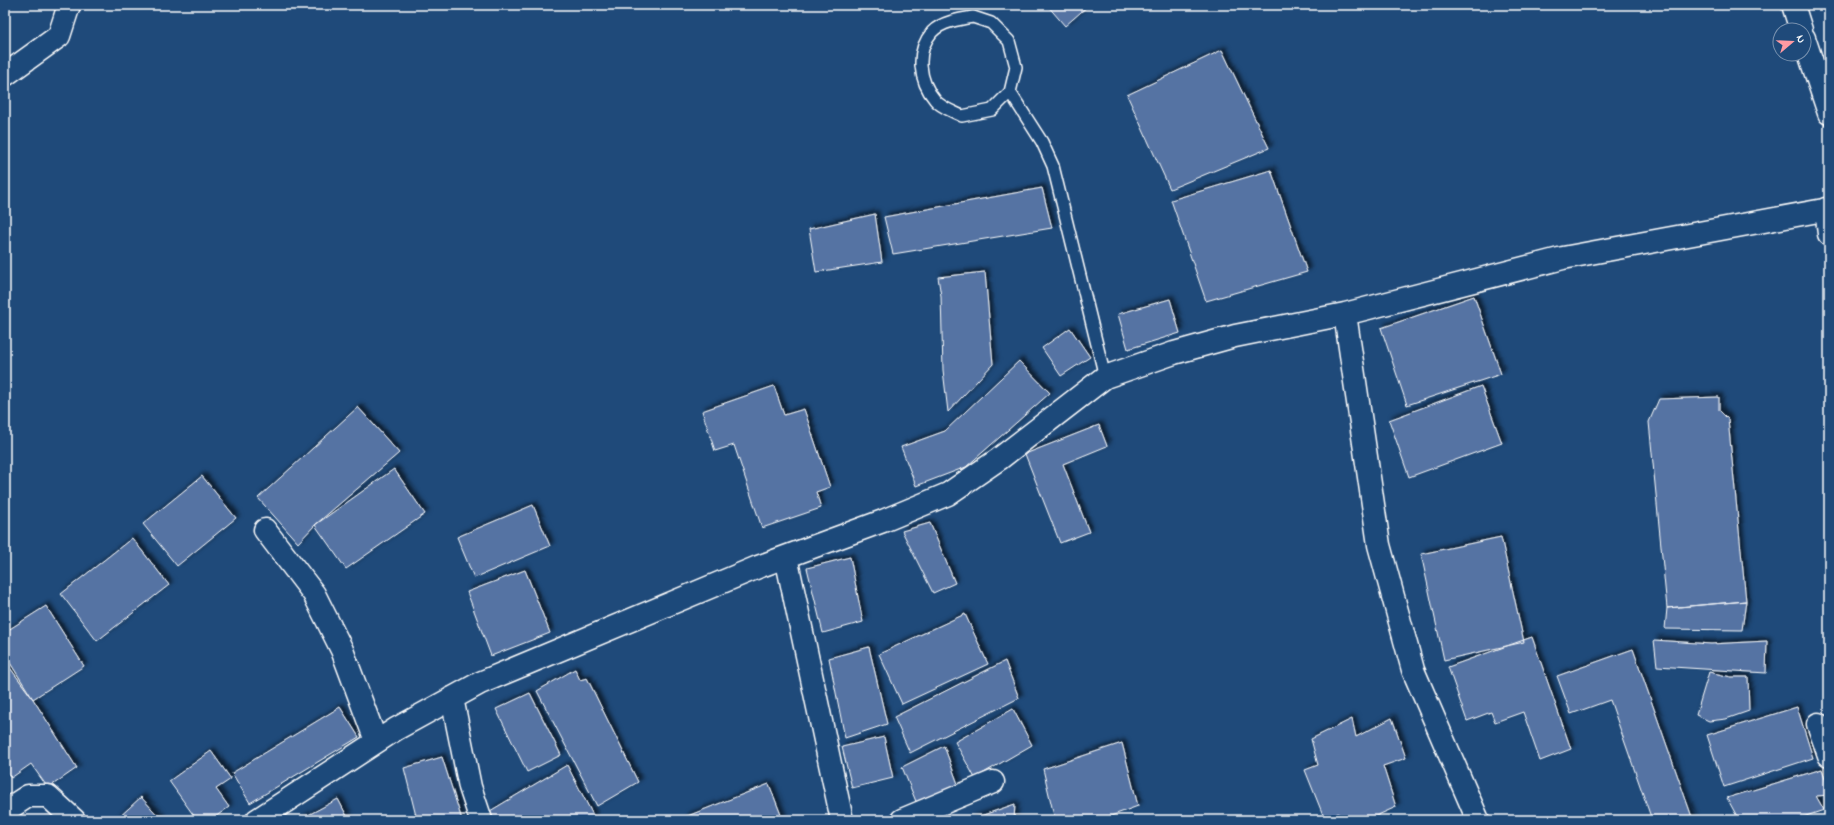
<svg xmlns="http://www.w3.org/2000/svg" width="1834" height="825" font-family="'Indie Flower',sans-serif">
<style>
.building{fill:#5573a3;stroke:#fff;filter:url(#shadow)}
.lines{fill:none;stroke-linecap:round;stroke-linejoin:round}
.service-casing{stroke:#fff;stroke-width:14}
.minor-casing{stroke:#fff;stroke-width:25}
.service{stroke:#1f4a7a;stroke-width:11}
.minor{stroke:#1f4a7a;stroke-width:22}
</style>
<defs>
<filter id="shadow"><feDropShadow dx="3.5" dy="-3.5" stdDeviation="2" flood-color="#0009"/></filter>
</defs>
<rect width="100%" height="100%" fill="#1f4a7a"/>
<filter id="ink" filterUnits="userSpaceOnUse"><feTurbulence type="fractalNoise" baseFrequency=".025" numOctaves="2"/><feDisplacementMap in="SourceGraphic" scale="8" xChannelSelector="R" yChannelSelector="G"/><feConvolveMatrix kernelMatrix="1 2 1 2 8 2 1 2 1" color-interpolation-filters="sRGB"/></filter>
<g filter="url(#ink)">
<path class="building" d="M 1047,5 L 1089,5 L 1065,26 Z
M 1222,50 L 1269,148 L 1170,189 L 1127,95 Z
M 1271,170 L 1307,272 L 1206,301 L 1171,200 Z
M 1042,188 L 1052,228 L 893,254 L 884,217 Z
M 875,214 L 882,262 L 816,272 L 809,229 Z
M 985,272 L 993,364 L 948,412 L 943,370 L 941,296 L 938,277 Z
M 1474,296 L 1501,374 L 1407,405 L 1381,328 Z
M 1170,299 L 1180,333 L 1128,349 L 1118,314 Z
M 1070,328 L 1090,357 L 1061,376 L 1042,348 Z
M 1019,361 L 1050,393 L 966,467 L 916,486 L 901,447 L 945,431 Z
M 774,386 L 784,415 L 804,409 L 830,487 L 816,492 L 821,508 L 762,528 L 734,445 L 715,451 L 702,411 Z
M 1481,386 L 1502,443 L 1409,477 L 1389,420 Z
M 1719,397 L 1719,410 L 1728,419 L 1746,601 L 1667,608 L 1649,422 L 1659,399 Z
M 358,407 L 399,453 L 315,525 L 298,543 L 258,498 Z
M 1099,425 L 1107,446 L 1063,464 L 1089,532 L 1060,543 L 1025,454 Z
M 394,469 L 425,514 L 346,569 L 315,525 Z
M 202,476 L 236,518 L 177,566 L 143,524 Z
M 533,505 L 550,546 L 474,578 L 457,537 Z
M 930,523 L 955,583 L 933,593 L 902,531 Z
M 1501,537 L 1524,642 L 1444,660 L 1421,554 Z
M 132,538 L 169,585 L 97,641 L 61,594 Z
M 850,557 L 863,622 L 823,633 L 807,568 Z
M 525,570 L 550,633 L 491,656 L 467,592 Z
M 1746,601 L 1742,630 L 1665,629 L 1667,608 Z
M 46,606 L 84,666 L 33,699 L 5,655 L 5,632 Z
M 965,614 L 988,664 L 902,704 L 879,654 Z
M 1532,637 L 1571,749 L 1540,761 L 1523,712 L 1495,722 L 1491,712 L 1467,721 L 1448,667 Z
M 1654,640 L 1711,644 L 1767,641 L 1766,673 L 1657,666 Z
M 869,647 L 887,724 L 845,738 L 829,658 Z
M 1633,649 L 1693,820 L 1652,820 L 1610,700 L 1571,714 L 1557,676 Z
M 5,661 L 33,699 L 77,768 L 48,788 L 31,764 L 11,778 L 5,769 Z
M 1005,661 L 1019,698 L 910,753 L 894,717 Z
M 575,669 L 580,680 L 587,678 L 638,782 L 597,806 L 537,691 Z
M 1709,672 L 1731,677 L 1748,677 L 1749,711 L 1726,719 L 1709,721 L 1696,715 Z
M 530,693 L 561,755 L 527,772 L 496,709 Z
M 340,707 L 359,737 L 250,803 L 232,773 Z
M 1797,707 L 1813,758 L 1724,787 L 1707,735 Z
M 1013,709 L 1032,745 L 975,778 L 955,742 Z
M 1392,718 L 1406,758 L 1383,766 L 1396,807 L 1367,820 L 1341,820 L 1338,813 L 1329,820 L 1325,820 L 1305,770 L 1318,765 L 1311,739 L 1352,719 L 1356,737 Z
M 884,737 L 893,778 L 852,788 L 842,747 Z
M 1122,743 L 1138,806 L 1100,820 L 1055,820 L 1043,769 Z
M 944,746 L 958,784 L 917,804 L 902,767 Z
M 211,751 L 231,779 L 216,789 L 229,807 L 211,820 L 197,820 L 169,781 Z
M 442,757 L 462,820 L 417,820 L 404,768 Z
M 567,765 L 594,817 L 589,820 L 494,820 L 490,811 Z
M 1822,769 L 1829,790 L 1829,795 L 1816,796 L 1824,810 L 1794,820 L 1739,820 L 1727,798 Z
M 769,784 L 783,820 L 686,820 L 685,817 Z
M 141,797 L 162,820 L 116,820 Z
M 338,799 L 349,820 L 299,820 Z
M 1015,804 L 1014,820 L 969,820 Z"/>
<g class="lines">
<defs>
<path id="service" d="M 973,17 L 991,23 L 1009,41 L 1016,67 L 1010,92 L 992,110 L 962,116 C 954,112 940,107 935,100 C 919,81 915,52 932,32 C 941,22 960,19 973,17 Z
M 1010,92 L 1042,142 L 1053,166 L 1105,377"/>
<path id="minor" d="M 1793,5 L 1801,30
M 1804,38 L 1829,113
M 5,75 L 59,36 L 69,5
M 1826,209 L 1829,234
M 1345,314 L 1379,545 L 1413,670 L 1478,820
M 265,530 L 314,594 L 342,650 L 376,741
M 786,557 L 842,820
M 452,698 L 470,787 L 481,820
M 1818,724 L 1829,755
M 5,811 L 28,796 L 48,796 L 74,820
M 257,820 L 396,729 L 480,683 L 758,567 L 883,521 L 948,494 L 999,459 L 1105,377 L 1174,353 L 1235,336 L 1345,314 L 1563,258 L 1829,209
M 902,820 L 993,782"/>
</defs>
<use href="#service" class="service-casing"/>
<use href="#minor" class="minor-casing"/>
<use href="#service" class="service"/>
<use href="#minor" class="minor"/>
</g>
</g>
<rect width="1834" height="825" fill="none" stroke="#1f4a7a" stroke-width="20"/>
<rect x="10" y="10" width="1814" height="805" fill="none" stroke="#fff" stroke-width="1.5" filter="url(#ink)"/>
<g transform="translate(1792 42) rotate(71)"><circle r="19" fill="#1f4a7a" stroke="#7992af"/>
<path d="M0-3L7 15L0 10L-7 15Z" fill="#ff9aa2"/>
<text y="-6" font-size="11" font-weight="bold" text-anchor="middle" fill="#ffffff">N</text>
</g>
</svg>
